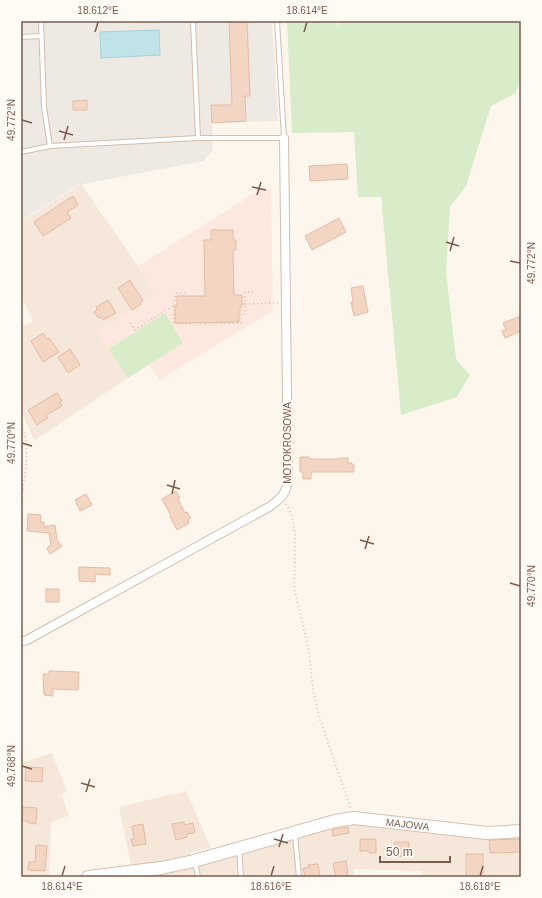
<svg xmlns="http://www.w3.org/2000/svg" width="542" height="898" font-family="Helvetica,sans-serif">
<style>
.residential{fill:#f5e8da}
.commercial{fill:#fde8e0}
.industrial{fill:#efe9e4}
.green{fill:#d8ecc9}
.water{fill:#bfe3e8;stroke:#a5d3da}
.building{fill:#f3d5c3;stroke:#e6bba3}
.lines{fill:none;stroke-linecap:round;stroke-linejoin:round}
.lane-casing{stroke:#d1beb0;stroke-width:6}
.street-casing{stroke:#d1beb0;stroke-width:10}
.secondary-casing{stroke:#d6c0b0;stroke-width:14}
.path{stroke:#d9b8a5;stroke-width:1.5;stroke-dasharray:1 3;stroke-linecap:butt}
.lane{stroke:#fff;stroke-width:4}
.street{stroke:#fff;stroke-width:8}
.secondary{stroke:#fff;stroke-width:12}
.ticks{fill:none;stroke:#7a5c4d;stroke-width:1.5}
.labels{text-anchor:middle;stroke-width:4;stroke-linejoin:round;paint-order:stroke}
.street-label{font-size:10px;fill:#7a5c4d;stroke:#fffaf3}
.neatline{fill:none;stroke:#7a5c4d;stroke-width:1.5}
.ticks-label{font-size:10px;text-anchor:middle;fill:#7a5c4d}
</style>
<rect width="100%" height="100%" fill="#fdf6ec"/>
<path class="residential" d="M 81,184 L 138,266 L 156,295 L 98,332 L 128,378 L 34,441 L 21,409 L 21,327 L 33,321 L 21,297 L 21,222 Z
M 52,753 L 67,792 L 62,794 L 68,816 L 51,822 L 49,876 L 21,877 L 21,763 Z
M 186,791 L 211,848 L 191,852 L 191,855 L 163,861 L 131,866 L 119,807 Z
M 359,823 L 422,833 L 485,838 L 521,837 L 521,877 L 422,877 L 421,871 L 354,869 L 355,877 L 152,877 L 190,868 L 327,827 Z"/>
<path class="commercial" d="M 261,189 L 271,189 L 273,312 L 239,331 L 160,380 L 149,365 L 128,378 L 97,332 L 155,295 L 138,266 Z"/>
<path class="industrial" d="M 21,21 L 272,21 L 278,121 L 212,123 L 213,150 L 203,161 L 78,185 L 21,221 Z"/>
<path class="green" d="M 287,21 L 336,21 L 338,27 L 339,21 L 521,21 L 521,76 L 516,93 L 491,106 L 466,186 L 450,207 L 446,271 L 456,359 L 470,375 L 457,397 L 401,415 L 381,197 L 358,197 L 354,132 L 292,133 Z
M 165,313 L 183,343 L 128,378 L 109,349 Z"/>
<path class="water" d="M 159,30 L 160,55 L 101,58 L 100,32 Z"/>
<path class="building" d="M 229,21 L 247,21 L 250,96 L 245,96 L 246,121 L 212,123 L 211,105 L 232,105 Z
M 87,100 L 87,110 L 73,110 L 73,101 Z
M 347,164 L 348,179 L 310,181 L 309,166 Z
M 73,196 L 78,205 L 67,212 L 71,218 L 43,236 L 34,222 Z
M 339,218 L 346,232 L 312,250 L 305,236 Z
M 211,230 L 233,230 L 233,240 L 236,240 L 236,250 L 233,250 L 234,295 L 242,295 L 242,306 L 240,306 L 240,313 L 239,313 L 239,322 L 175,323 L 175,306 L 177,306 L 177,296 L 205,296 L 204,240 L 211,240 Z
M 130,280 L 143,301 L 140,303 L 141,304 L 132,310 L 118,288 Z
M 363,286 L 368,312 L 354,316 L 351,302 L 353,302 L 351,288 Z
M 108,300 L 116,313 L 103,320 L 101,317 L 98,318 L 94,312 L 97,310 L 96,307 Z
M 521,316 L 521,331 L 505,338 L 502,331 L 506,330 L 503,323 Z
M 43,333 L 47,339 L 49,338 L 59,352 L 43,362 L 31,341 Z
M 70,349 L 80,365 L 68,373 L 58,357 Z
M 57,393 L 62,401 L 60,403 L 62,406 L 46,415 L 48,418 L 37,425 L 28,410 Z
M 300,457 L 309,457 L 309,459 L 340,459 L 340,458 L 348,458 L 348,463 L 352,463 L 352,465 L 354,465 L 354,472 L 311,472 L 311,479 L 303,479 L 303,472 L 300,472 Z
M 176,491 L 180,498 L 178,499 L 185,513 L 187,512 L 191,518 L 188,520 L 189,523 L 177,530 L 170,517 L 171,516 L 162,499 Z
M 86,494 L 92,505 L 80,511 L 75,500 Z
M 28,514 L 41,515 L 40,522 L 44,522 L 44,527 L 55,525 L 57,540 L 62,546 L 50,554 L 47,548 L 51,545 L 49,533 L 27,531 Z
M 79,567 L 110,568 L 110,575 L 95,574 L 95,582 L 79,581 Z
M 46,589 L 59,589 L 59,602 L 46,602 Z
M 49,671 L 79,672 L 78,690 L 53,689 L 53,696 L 44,695 L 43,674 L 49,674 Z
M 26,767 L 43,768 L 42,782 L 25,781 Z
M 23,807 L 37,808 L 36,824 L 28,823 L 28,821 L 22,821 Z
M 184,822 L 184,825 L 193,823 L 195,833 L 187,834 L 187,837 L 176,840 L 172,824 Z
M 143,824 L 146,844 L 133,846 L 131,839 L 134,839 L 132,826 Z
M 348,827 L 349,833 L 333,836 L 332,830 Z
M 360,839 L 376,839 L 376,853 L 369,853 L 369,851 L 360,851 Z
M 521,839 L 521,852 L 490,853 L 489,840 Z
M 395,842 L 409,842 L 409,857 L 396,856 Z
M 36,845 L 47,846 L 45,871 L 28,870 L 29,862 L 35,862 Z
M 466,854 L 483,854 L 483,877 L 466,877 Z
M 346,861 L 348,877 L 336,877 L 333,863 Z
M 318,864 L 320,877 L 305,877 L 303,868 L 309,867 L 308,865 Z"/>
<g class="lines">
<defs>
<path id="lane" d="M 41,21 L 44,107 L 50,146
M 193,21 L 198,138
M 21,37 L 42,36
M 21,152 L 50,146 L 198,138 L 284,138 L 277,21
M 295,835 L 299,877
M 239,849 L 241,877
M 195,862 L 198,877"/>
<path id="street" d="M 21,642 L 27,640 L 269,507 C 281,498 284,497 288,482 L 284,138"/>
<g id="secondary">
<path id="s1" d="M 88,877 L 161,868 L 194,861 L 335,821 L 354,818 L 487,833 L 521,831"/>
</g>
</defs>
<use href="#lane" class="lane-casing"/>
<use href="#street" class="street-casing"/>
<use href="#secondary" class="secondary-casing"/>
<path class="path" d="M 253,292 L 245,292 L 245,304 L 278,303
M 174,305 L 176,293 L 188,293
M 130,323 L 135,330 L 174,305 L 174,323 L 176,324 L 241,323 L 241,314 L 245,314 L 245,304 L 242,304
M 21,425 C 32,446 24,479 21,501
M 286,504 L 292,516 L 295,534 L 295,561 L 294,588 L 302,621 L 309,653 L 313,689 L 320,720 L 351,809"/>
<use href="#lane" class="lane"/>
<use href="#street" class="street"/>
<use href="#secondary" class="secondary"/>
</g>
<path class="ticks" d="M 95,32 L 98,22M 304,32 L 307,22M 22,120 L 32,123M 59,131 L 73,135M 64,140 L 68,126M 252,187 L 266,190M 257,195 L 261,182M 446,242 L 459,246M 450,251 L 454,237M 510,261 L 520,263M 22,443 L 32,446M 167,485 L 180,489M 172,494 L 175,480M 360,540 L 374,544M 365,549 L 369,536M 510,583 L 520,586M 22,766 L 32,769M 81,783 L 95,787M 86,792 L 90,779M 274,839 L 288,843M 279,847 L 283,834M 62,876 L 65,866M 271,876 L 274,866M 480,876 L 483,866"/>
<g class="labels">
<g class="street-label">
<text transform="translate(287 443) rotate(-90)" y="4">MOTOKROSOWA</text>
<text dy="4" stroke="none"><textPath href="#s1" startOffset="327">MAJOWA</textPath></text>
</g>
</g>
<rect width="542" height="898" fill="none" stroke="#fffaf3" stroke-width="44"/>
<path d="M380 856v6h70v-6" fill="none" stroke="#7a5c4d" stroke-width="2"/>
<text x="386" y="856" font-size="12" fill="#7a5c4d" stroke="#fffaf3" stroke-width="3" paint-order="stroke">50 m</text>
<rect x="22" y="22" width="498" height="854" class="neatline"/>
<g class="ticks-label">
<text x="98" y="14">18.612°E</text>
<text x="307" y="14">18.614°E</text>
<text transform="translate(11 120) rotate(-90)" y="4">49.772°N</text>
<text transform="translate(531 263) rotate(-90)" y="4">49.772°N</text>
<text transform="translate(11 443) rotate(-90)" y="4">49.770°N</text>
<text transform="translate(531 586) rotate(-90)" y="4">49.770°N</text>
<text transform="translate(11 766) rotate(-90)" y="4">49.768°N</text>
<text x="62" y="890">18.614°E</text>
<text x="271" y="890">18.616°E</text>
<text x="480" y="890">18.618°E</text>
</g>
</svg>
